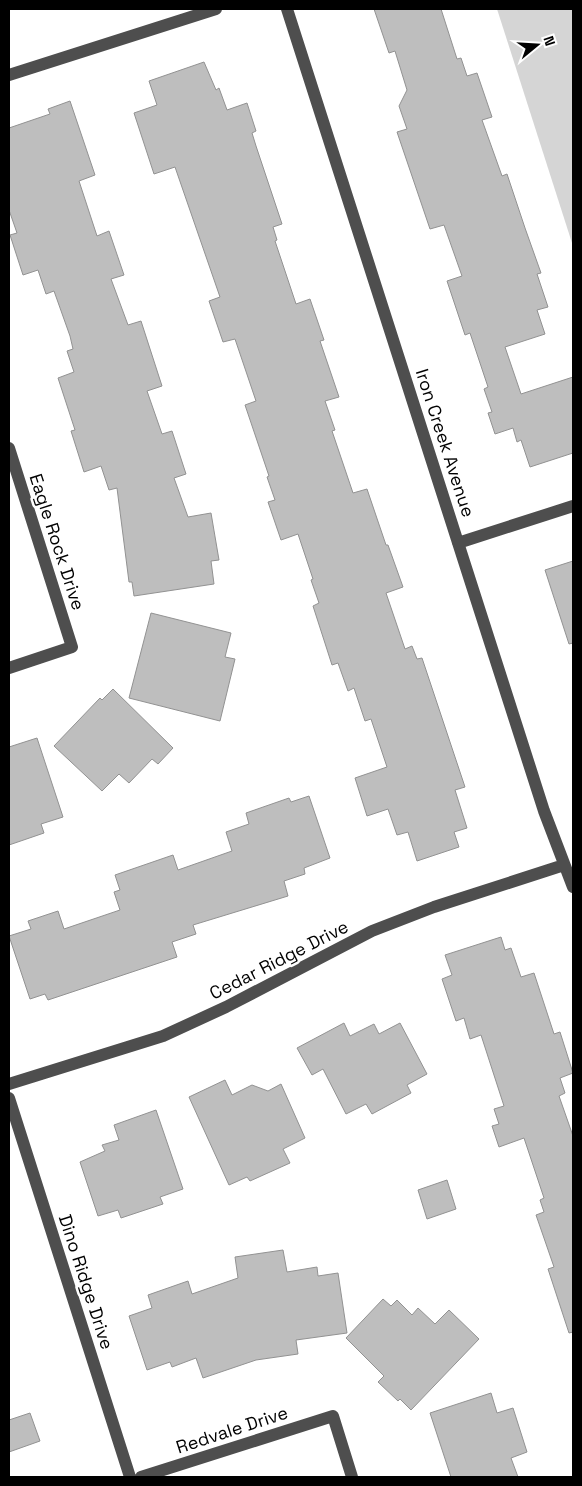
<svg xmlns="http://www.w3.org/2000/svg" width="582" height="1486" font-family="'Space Grotesk',sans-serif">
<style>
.green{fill:#d5d5d5}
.building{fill:#bebebe;stroke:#929292}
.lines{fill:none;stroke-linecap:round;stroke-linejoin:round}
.minor{stroke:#4e4e4e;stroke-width:12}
.labels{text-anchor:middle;stroke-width:5;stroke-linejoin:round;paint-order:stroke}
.street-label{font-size:18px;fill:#000;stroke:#fff}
</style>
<rect width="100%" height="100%" fill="#fff"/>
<path class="green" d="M 497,9 L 573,9 L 573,242 L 572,243 Z"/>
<path class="building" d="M 374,9 L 441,9 L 457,59 L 461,58 L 467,76 L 477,73 L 492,117 L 482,120 L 502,176 L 507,174 L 525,228 L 541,273 L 537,274 L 548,307 L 537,310 L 545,334 L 505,347 L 521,394 L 573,377 L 573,453 L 530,467 L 521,440 L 517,442 L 513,428 L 495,434 L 488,413 L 492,412 L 484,389 L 488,387 L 470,333 L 465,335 L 447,281 L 462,276 L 444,225 L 430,229 L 397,132 L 407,129 L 399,106 L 407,90 L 395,51 L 389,53 Z
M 204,62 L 216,90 L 219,88 L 227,110 L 247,103 L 256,131 L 252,133 L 256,146 L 282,224 L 273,227 L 277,240 L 275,241 L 296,304 L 310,299 L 324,340 L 320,341 L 339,397 L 325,401 L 335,430 L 332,431 L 353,493 L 367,489 L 386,545 L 388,545 L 403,587 L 386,593 L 405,649 L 412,646 L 417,659 L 422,658 L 465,787 L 455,790 L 467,828 L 454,832 L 459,847 L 417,861 L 408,832 L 397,835 L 388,809 L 367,816 L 355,778 L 387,767 L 371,719 L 365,721 L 354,688 L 348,691 L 338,663 L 332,665 L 313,606 L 319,603 L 311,580 L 313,579 L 298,534 L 281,540 L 268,502 L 275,500 L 267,477 L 269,476 L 245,405 L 256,401 L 235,339 L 223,342 L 209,301 L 220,297 L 175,167 L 154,174 L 134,113 L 157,105 L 149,81 Z
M 70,101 L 95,175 L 79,181 L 97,236 L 109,231 L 124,275 L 111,279 L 128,325 L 141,321 L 162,386 L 147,391 L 162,434 L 172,431 L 186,474 L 174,478 L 188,517 L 211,513 L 219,560 L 211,561 L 214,584 L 134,596 L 132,582 L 129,582 L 117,488 L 109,490 L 101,466 L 84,472 L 71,431 L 75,430 L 58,378 L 74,372 L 67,351 L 73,349 L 70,336 L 54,291 L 46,294 L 38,270 L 23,275 L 10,235 L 17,233 L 9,210 L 9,128 L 50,114 L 48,109 Z
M 573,561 L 573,643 L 569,644 L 545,570 Z
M 151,613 L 231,633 L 225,657 L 235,659 L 220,721 L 129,698 Z
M 113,689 L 173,748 L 158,764 L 152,759 L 129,783 L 119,774 L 102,791 L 54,746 L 100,698 L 102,700 Z
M 37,738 L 63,817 L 41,824 L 44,833 L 9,845 L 9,747 Z
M 309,796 L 330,858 L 304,868 L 305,874 L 284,881 L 288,896 L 193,925 L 196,934 L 172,942 L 177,957 L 48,1000 L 45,994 L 30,999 L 9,936 L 31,929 L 28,921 L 58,911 L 64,929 L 120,910 L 114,892 L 120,890 L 115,875 L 173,855 L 178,870 L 232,851 L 226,832 L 249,824 L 246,813 L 289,798 L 291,802 Z
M 501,937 L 505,950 L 511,948 L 521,977 L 534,973 L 554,1034 L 560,1032 L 573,1073 L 560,1078 L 565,1093 L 559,1096 L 573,1136 L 573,1332 L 569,1333 L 548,1269 L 554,1267 L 536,1215 L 544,1212 L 540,1200 L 544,1198 L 524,1138 L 499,1147 L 492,1126 L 499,1124 L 494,1109 L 504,1106 L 481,1035 L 470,1039 L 464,1018 L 456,1021 L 442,979 L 452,975 L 445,955 Z
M 344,1023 L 350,1036 L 374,1024 L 379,1034 L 400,1023 L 427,1074 L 407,1085 L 411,1093 L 372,1114 L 366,1104 L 346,1114 L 323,1069 L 312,1075 L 297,1048 Z
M 225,1080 L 232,1095 L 252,1085 L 268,1091 L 281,1084 L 305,1138 L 283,1149 L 290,1163 L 250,1181 L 247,1177 L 229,1185 L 189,1097 Z
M 156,1110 L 183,1189 L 160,1197 L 163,1204 L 121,1218 L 118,1210 L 98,1216 L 80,1162 L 105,1151 L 102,1145 L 119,1140 L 114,1125 Z
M 447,1180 L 456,1209 L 427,1219 L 418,1190 Z
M 283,1250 L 287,1272 L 317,1267 L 318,1276 L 338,1273 L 347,1333 L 296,1340 L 298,1354 L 256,1360 L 203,1378 L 196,1358 L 172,1367 L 170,1362 L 147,1370 L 129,1316 L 152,1308 L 148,1295 L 188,1281 L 192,1294 L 238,1278 L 235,1257 Z
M 383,1299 L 391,1306 L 397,1300 L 412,1315 L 418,1308 L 435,1324 L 449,1310 L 479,1339 L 411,1410 L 400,1399 L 398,1401 L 378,1382 L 384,1376 L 346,1338 Z
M 491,1393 L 497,1413 L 513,1408 L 527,1452 L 511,1458 L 518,1477 L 451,1477 L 430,1413 Z
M 30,1413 L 40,1441 L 9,1452 L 9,1420 Z"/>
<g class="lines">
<path class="minor" d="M 287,9 L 544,811 L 573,887
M 9,75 L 216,9
M 9,448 L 72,647 L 9,668
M 458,543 L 573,506
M 9,1084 L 163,1036 L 226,1007 L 372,931 L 434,907 L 564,865
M 9,1098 L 130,1477
M 141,1477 L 333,1416 L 352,1477"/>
</g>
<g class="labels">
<g class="street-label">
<text transform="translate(445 443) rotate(72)" y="6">Iron Creek Avenue</text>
<text transform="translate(57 542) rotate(72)" y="6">Eagle Rock Drive</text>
<text transform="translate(279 960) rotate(-27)" y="6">Cedar Ridge Drive</text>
<text transform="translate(86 1282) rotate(72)" y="6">Dino Ridge Drive</text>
<text transform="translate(232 1430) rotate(-18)" y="6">Redvale Drive</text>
</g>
</g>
<rect width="582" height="1486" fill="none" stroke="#000000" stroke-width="20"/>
<g transform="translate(537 45) rotate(72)" stroke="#ffffff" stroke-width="4" paint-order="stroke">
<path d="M0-4L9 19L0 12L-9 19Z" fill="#000000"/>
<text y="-8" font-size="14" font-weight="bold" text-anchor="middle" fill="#000000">N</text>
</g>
</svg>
